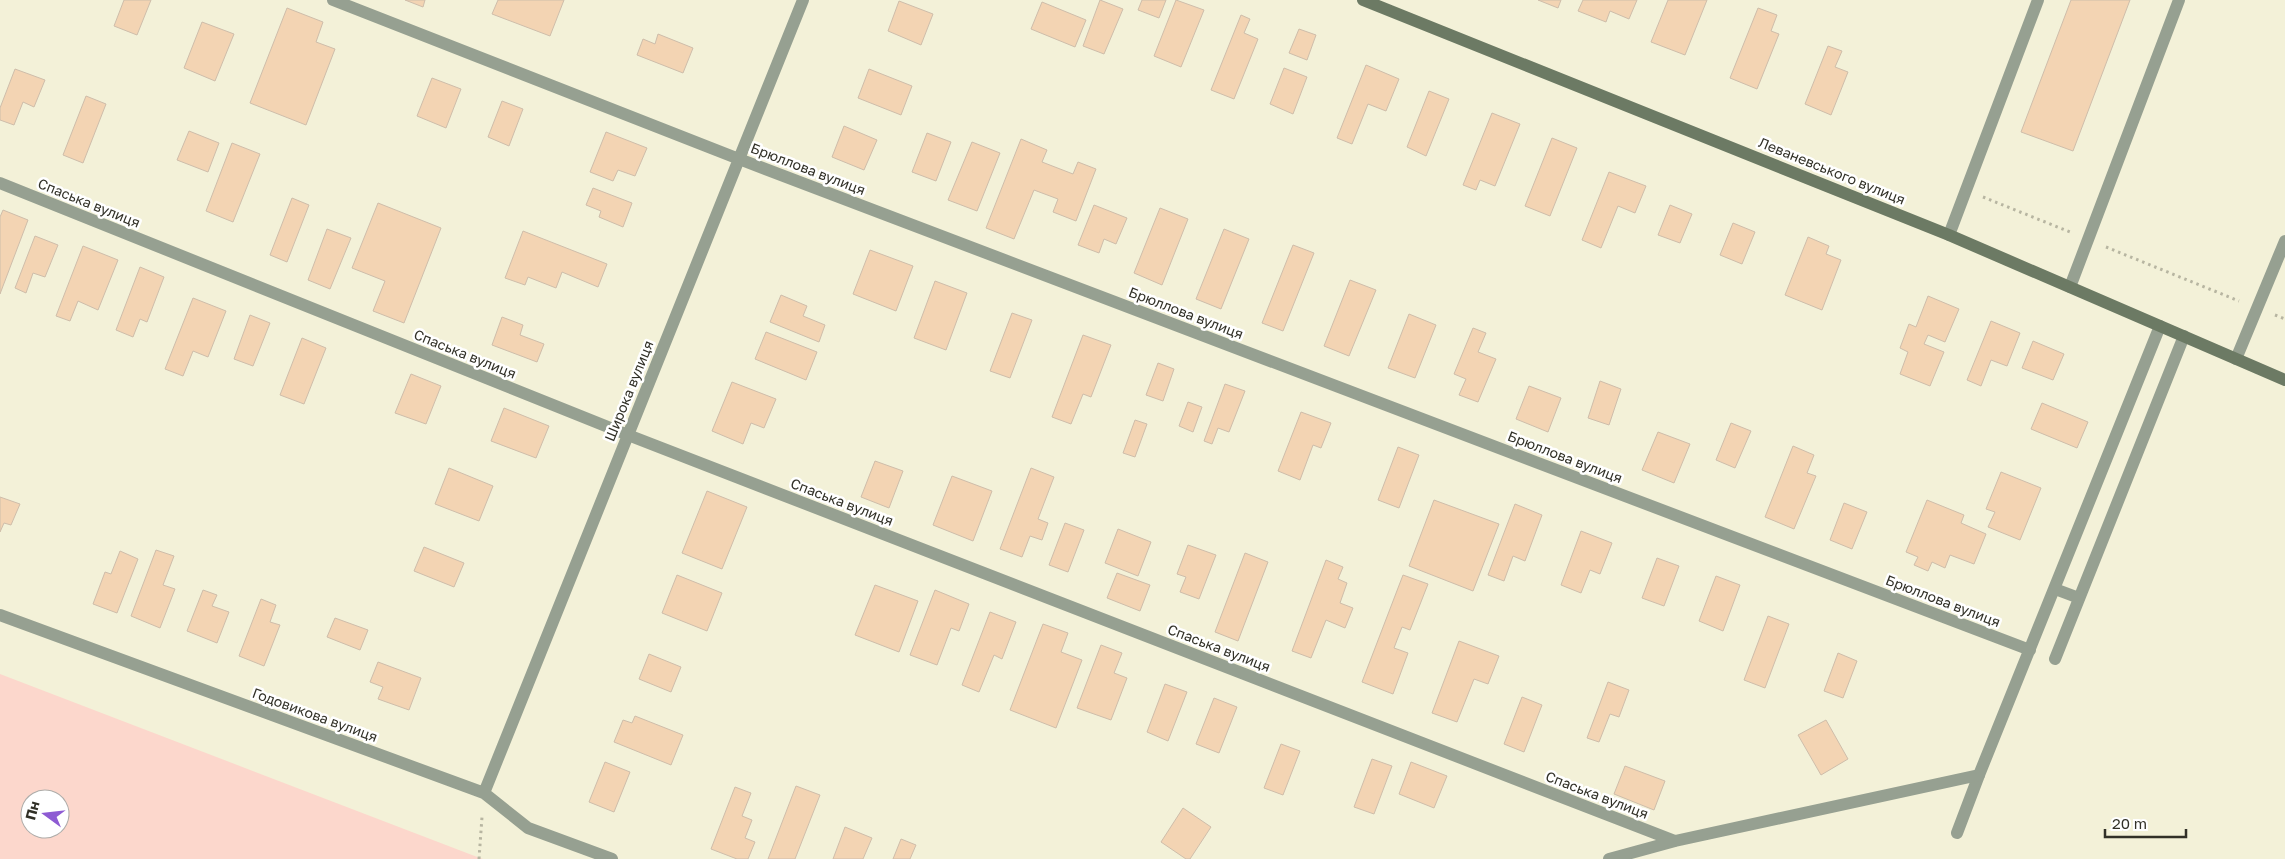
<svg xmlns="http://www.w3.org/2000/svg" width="2285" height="859" font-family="'Golos Text',sans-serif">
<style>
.green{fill:#fcd7cc;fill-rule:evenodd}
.building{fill:#f3d4b3;stroke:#cebdaa}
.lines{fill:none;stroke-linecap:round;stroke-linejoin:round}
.path{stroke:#b7b5a1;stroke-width:3;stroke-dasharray:2.5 4;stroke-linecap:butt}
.lane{stroke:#96a091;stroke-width:12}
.street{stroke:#96a091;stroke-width:12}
.secondary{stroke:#6c7a64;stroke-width:12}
.labels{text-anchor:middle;stroke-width:5;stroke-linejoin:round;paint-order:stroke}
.street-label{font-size:14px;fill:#313027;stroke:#fff}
</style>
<rect width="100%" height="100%" fill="#f3f1d8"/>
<path class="green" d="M 0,674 L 472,855 L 483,859 L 0,859 ZM 30,799 L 60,799 L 60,829 L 30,829 Z"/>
<path class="building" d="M 124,0 L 151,0 L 137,35 L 114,26 Z
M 405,0 L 425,0 L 423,7 Z
M 498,0 L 564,0 L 550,36 L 492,14 Z
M 1100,0 L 1123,9 L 1104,54 L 1083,46 Z
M 1142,0 L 1166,0 L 1159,18 L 1138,10 Z
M 1176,0 L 1204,10 L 1181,67 L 1154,56 Z
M 1538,0 L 1561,0 L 1558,8 Z
M 1583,0 L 1637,0 L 1629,19 L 1610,11 L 1606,22 L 1578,11 Z
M 1668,0 L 1707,0 L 1685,55 L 1651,42 Z
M 2071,0 L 2130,0 L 2073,151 L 2021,132 Z
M 899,1 L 933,14 L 921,45 L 888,31 Z
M 1042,2 L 1086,20 L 1075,47 L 1031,29 Z
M 287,8 L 323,22 L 316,42 L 335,49 L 306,125 L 250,103 Z
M 1758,8 L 1777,15 L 1771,31 L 1779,34 L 1757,89 L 1730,78 Z
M 1241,15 L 1250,19 L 1244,33 L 1258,39 L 1234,99 L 1211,90 Z
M 202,22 L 234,34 L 215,81 L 184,68 Z
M 1299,29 L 1316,35 L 1307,60 L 1289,53 Z
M 658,34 L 693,48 L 683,73 L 637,55 L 643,39 L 655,44 Z
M 1828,46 L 1842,51 L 1835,67 L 1848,72 L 1831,115 L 1805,104 Z
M 1366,65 L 1399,79 L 1386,111 L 1368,104 L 1352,144 L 1337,138 Z
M 1284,68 L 1307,77 L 1293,114 L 1270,104 Z
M 15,69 L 45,80 L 34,107 L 23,102 L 14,125 L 0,120 L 0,108 Z
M 869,69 L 912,86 L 901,115 L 858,98 Z
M 432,78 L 461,89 L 446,128 L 417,116 Z
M 1429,91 L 1449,99 L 1426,156 L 1407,147 Z
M 86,96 L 106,104 L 83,163 L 63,155 Z
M 502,101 L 523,109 L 509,146 L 488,137 Z
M 1492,113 L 1520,124 L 1495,186 L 1480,180 L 1476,190 L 1463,185 Z
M 844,126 L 877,140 L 864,170 L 832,157 Z
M 189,131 L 219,143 L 208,172 L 177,160 Z
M 606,132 L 647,148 L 635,176 L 618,170 L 613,181 L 590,172 Z
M 927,133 L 951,142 L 936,181 L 912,172 Z
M 1552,138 L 1577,148 L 1550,216 L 1525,206 Z
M 1021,139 L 1047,150 L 1042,162 L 1073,174 L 1078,162 L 1096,169 L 1076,221 L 1053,212 L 1058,199 L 1034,190 L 1014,239 L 986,228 Z
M 972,142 L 1000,153 L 977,211 L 948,200 Z
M 232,143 L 260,154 L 233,222 L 206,211 Z
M 1609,172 L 1646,186 L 1635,213 L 1618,206 L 1601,248 L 1582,240 Z
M 593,188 L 632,203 L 623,227 L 599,217 L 601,211 L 586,205 Z
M 292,198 L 309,205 L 287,262 L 270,255 Z
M 378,203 L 441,228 L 404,323 L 373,311 L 385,281 L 352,268 Z
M 1094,205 L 1127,218 L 1116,244 L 1104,239 L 1099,253 L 1078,245 Z
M 1670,205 L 1692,214 L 1680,243 L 1658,235 Z
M 1160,208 L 1188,219 L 1162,285 L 1134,273 Z
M 3,210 L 28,220 L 0,294 L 0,217 Z
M 1733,223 L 1755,232 L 1742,264 L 1720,255 Z
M 327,229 L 351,238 L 330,289 L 308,280 Z
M 1224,229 L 1249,239 L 1221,309 L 1196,299 Z
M 523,231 L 607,264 L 598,287 L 562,272 L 556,288 L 528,277 L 525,285 L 505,278 Z
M 35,236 L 58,245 L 45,277 L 33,273 L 26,293 L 15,288 Z
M 1808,237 L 1829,246 L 1826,254 L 1841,260 L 1822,310 L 1785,295 Z
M 1293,245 L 1314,253 L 1283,331 L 1262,323 Z
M 83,246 L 118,260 L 98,310 L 78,301 L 70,321 L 56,316 Z
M 870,250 L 913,266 L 896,311 L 853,294 Z
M 140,267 L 164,277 L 147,322 L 140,319 L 133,337 L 116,330 Z
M 1350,280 L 1376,290 L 1349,356 L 1324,346 Z
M 935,281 L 967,293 L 946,350 L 914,338 Z
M 781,295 L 807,306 L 803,316 L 825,325 L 819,342 L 770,322 Z
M 1928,296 L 1959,309 L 1945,342 L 1928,335 L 1924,344 L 1944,352 L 1930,386 L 1900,374 L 1908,352 L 1900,348 L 1909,324 L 1916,327 Z
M 193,298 L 226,311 L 208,357 L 193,351 L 183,376 L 165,369 Z
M 1012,313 L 1032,320 L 1010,378 L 990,371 Z
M 1409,314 L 1436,325 L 1415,378 L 1388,368 Z
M 250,315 L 270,323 L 253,366 L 234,359 Z
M 502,317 L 523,325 L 520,335 L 544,344 L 537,362 L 492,345 Z
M 1991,321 L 2020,333 L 2007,366 L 1991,360 L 1981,386 L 1967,380 Z
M 1473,328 L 1486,333 L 1478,352 L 1496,359 L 1478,402 L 1459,395 L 1466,379 L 1454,374 Z
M 766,332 L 817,352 L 806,380 L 755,359 Z
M 1083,335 L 1111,345 L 1091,397 L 1083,394 L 1071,424 L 1052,417 Z
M 302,338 L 326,348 L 304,404 L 280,395 Z
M 2033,341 L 2064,354 L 2053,380 L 2022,368 Z
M 1158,363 L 1174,369 L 1163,401 L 1146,395 Z
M 411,374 L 441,386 L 426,424 L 395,413 Z
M 1600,381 L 1621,389 L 1609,425 L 1588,418 Z
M 732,382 L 776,399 L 764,428 L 751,423 L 743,444 L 712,431 Z
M 1225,384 L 1245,391 L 1229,432 L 1218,428 L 1212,444 L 1204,441 Z
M 1529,386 L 1561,398 L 1548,432 L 1516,419 Z
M 1188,402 L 1202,407 L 1193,432 L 1179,426 Z
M 2042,403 L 2088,422 L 2077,448 L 2031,429 Z
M 504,408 L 549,426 L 536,458 L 491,441 Z
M 1301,412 L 1331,423 L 1321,448 L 1313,445 L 1300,480 L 1278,471 Z
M 1135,420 L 1147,424 L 1135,457 L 1123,453 Z
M 1731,423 L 1751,431 L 1735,468 L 1716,460 Z
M 1658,432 L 1690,444 L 1674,483 L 1642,470 Z
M 1793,446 L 1814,455 L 1807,473 L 1816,476 L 1794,529 L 1765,517 Z
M 1398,447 L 1419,455 L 1399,508 L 1378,500 Z
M 875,461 L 903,471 L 889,508 L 861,497 Z
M 449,468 L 493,486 L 479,521 L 435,504 Z
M 1031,468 L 1054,477 L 1038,519 L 1048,523 L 1042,540 L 1030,536 L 1022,557 L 1000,549 Z
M 2001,472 L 2041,488 L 2020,540 L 1988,527 L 1995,512 L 1986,509 Z
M 952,476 L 992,491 L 973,541 L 933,525 Z
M 707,491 L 747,507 L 722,569 L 682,553 Z
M 0,497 L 20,504 L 11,525 L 4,523 L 0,532 Z
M 1434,500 L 1499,524 L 1473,591 L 1409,566 Z
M 1927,500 L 1964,515 L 1961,523 L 1986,534 L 1974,564 L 1950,555 L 1945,568 L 1932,562 L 1928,571 L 1914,565 L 1918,557 L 1906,552 Z
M 1844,503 L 1867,512 L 1852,549 L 1830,540 Z
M 1515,504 L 1542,515 L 1525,561 L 1513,556 L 1504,581 L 1488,575 Z
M 1065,523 L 1084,530 L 1068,572 L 1049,565 Z
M 1118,529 L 1151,542 L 1138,576 L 1105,563 Z
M 1581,531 L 1612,543 L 1600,574 L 1590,570 L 1581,593 L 1561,585 Z
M 1188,545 L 1216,555 L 1199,599 L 1180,592 L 1186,577 L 1177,574 Z
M 424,547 L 464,563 L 454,587 L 414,571 Z
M 156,550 L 174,556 L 163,585 L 175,589 L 160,628 L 131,616 Z
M 120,551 L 138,559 L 117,613 L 93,604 L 105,572 L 111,574 Z
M 1245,553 L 1268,562 L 1238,641 L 1215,632 Z
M 1657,558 L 1679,566 L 1664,606 L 1642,598 Z
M 1326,560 L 1343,567 L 1338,579 L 1347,583 L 1340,603 L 1353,608 L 1345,628 L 1326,620 L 1311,658 L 1292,651 Z
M 1117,573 L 1150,585 L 1140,611 L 1107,598 Z
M 677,575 L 722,593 L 707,631 L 662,613 Z
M 1403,575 L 1428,584 L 1410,630 L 1402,627 L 1394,648 L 1408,653 L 1393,694 L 1362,682 Z
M 1716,576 L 1740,585 L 1723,631 L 1699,621 Z
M 875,585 L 918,601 L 899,652 L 855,635 Z
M 203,590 L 217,595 L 212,606 L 229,612 L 217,643 L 187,631 Z
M 935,590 L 969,604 L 959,631 L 951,628 L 937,665 L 910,655 Z
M 261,599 L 276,605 L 270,622 L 280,625 L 264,666 L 239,656 Z
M 990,612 L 1016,622 L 1002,659 L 994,655 L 979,692 L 962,685 Z
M 1768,616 L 1789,624 L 1765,688 L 1744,680 Z
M 335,618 L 368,630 L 360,650 L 327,637 Z
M 1043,624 L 1068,633 L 1061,652 L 1082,660 L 1056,728 L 1010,710 Z
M 1459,641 L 1499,656 L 1488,684 L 1474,679 L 1457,722 L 1432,713 Z
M 1101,645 L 1122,653 L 1114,673 L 1127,678 L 1111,720 L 1077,708 Z
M 1838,653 L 1857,661 L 1843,698 L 1824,691 Z
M 649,654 L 681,667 L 671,692 L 639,679 Z
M 378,662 L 421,678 L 409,710 L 378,699 L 383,687 L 370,682 Z
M 1608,682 L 1629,690 L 1619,717 L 1610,714 L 1599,742 L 1587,738 Z
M 1165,684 L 1187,692 L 1168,741 L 1147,732 Z
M 1522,697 L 1542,705 L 1524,752 L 1504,744 Z
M 1214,698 L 1237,707 L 1219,753 L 1196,744 Z
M 635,716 L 683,735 L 671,765 L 614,742 L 623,720 L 632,723 Z
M 1826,720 L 1848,759 L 1821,775 L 1798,735 Z
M 1281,744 L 1300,751 L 1283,795 L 1264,788 Z
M 1372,759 L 1392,766 L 1374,814 L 1354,807 Z
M 605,762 L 630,772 L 614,812 L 589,802 Z
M 1411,762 L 1447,776 L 1434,808 L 1399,794 Z
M 1625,766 L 1665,781 L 1654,810 L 1614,794 Z
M 796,786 L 820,795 L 795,859 L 768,859 Z
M 735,787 L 751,793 L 742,816 L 752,820 L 745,838 L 755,842 L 748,859 L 737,859 L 711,849 Z
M 1183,808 L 1211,827 L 1190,859 L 1186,859 L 1161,842 Z
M 845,827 L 872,838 L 863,859 L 833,859 Z
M 901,839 L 916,845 L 910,859 L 893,859 Z"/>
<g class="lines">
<path class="path" d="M 1983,197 L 2070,232
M 2106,247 L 2239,301
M 2275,315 L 2285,319
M 479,859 L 482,817"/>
<path class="lane" d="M 1949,235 L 2038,0
M 2070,287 L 2179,0
M 2236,359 L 2285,241
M 2055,589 L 2079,598
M 2055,659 L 2184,336
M 1957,833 L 1979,775"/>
<path class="street" d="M 333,0 L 739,159 L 2030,650
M 0,183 L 628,435 L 1675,841
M 0,615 L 484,793 L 528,828 L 612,859
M 484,793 L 803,0
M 1609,859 L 1675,841 L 1979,775 L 2160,326"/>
<path class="secondary" d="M 1363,0 L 1949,235 L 2285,380"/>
</g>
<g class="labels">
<g class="street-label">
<text transform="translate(808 169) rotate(21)" y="5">Брюллова вулиця</text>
<text transform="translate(1832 171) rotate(22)" y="5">Леваневського вулиця</text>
<text transform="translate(89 203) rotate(22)" y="5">Спаська вулиця</text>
<text transform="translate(1186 313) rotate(21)" y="5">Брюллова вулиця</text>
<text transform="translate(465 354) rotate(22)" y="5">Спаська вулиця</text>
<text transform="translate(629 391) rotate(-68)" y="5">Широка вулиця</text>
<text transform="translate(1565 457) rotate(21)" y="5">Брюллова вулиця</text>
<text transform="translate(842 502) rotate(21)" y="5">Спаська вулиця</text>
<text transform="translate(1943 601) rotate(21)" y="5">Брюллова вулиця</text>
<text transform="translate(1219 648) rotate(21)" y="5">Спаська вулиця</text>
<text transform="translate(315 715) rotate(20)" y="5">Годовикова вулиця</text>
<text transform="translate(1597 795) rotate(21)" y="5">Спаська вулиця</text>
</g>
</g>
<g transform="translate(45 814) rotate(285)"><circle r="24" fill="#ffffff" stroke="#adaca9"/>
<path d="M0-4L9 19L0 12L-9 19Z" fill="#8e5bd3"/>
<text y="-8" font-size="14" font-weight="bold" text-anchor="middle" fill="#313027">Пн</text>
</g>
<path d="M2105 829v8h81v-8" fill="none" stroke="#313027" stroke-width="2.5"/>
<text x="2112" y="829" font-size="15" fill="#313027" stroke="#ffffff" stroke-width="4" paint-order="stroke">20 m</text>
</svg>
